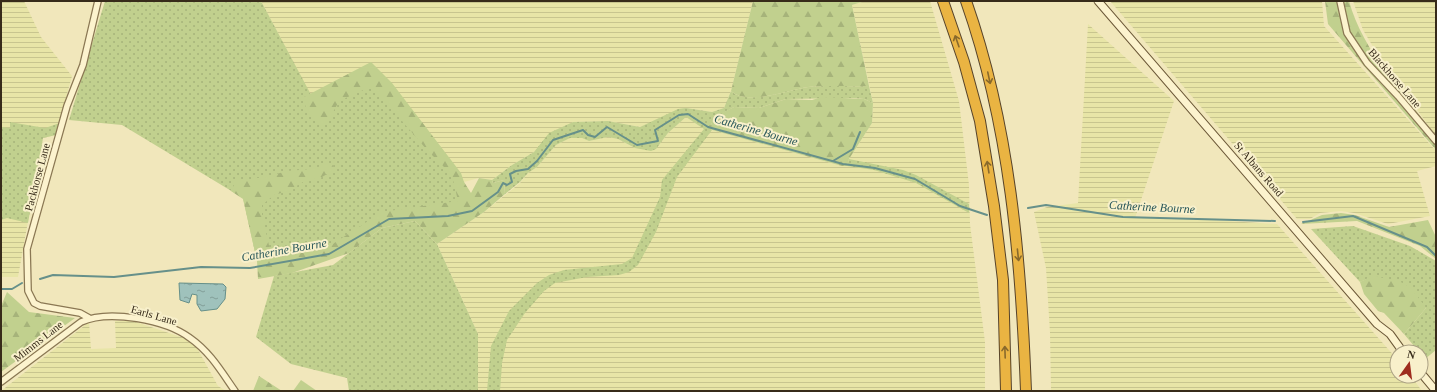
<svg xmlns="http://www.w3.org/2000/svg" width="1437" height="392" font-family="Georgia,serif">
<style>
.farmland{fill:url(#farmland-rules)}
.grass{fill:url(#grass-dots)}
.forest{fill:url(#forest-firs)}
.pitch{fill:#c1d08e}
.water{fill:url(#water-ripples);stroke:#66908a}
.lines{fill:none;stroke-linecap:round;stroke-linejoin:round}
.stream{stroke:#66908a;stroke-width:2}
.minor-casing{stroke:#8a7753;stroke-width:8}
.secondary-casing{stroke:#6b5737;stroke-width:9}
.motorway-casing{stroke:#574329;stroke-width:12}
.minor{stroke:#fcf3ce;stroke-width:5.5}
.secondary{stroke:#fcf3ce;stroke-width:7}
.motorway{stroke:#eab442;stroke-width:10}
.oneway{stroke:#88692c}
.labels{text-anchor:middle;stroke-width:4;stroke-linejoin:round;paint-order:stroke}
.street-label{font-size:11px;fill:#372b1a;stroke:#f8f0cb}
.water-label{font-size:12px;font-style:italic;fill:#275659;stroke:#f8f0cb}
</style>
<defs>
<pattern id="farmland-rules" width="6" height="5" patternUnits="userSpaceOnUse"><rect width="6" height="5" fill="#e8e5a7"/><path d="M0 2.5h6" fill="none" stroke="#c8c58f"/></pattern>
<pattern id="grass-dots" width="8" height="8" patternUnits="userSpaceOnUse"><rect width="8" height="8" fill="#c1d08e"/><path d="M2 2h.1M6 6h.1" fill="none" stroke="#a6b37a" stroke-width="1.8" stroke-linecap="round"/></pattern>
<pattern id="forest-firs" width="22" height="20" patternUnits="userSpaceOnUse"><rect width="22" height="20" fill="#c1d08e"/><path d="M5 1l3.5 6h-7zM16 11l3.5 6h-7z" fill="#a6b37a"/></pattern>
<pattern id="water-ripples" width="26" height="14" patternUnits="userSpaceOnUse"><rect width="26" height="14" fill="#9fc2bc"/><path d="M2 4q2-2 4 0t4 0M15 11q2-2 4 0t4 0" fill="none" stroke="#829e98"/></pattern>
</defs>
<rect width="100%" height="100%" fill="#f1e7bb"/>
<path class="farmland" d="M 1,1 L 24,1 L 41,37 L 72,76 L 56,135 L 43,138 L 18,277 L 1,277 Z
M 261,1 L 753,1 L 731,91 L 724,108 L 712,112 L 686,108 L 640,127 L 608,121 L 573,122 L 534,152 L 512,165 L 492,180 L 479,178 L 464,182 L 316,105 Z
M 865,1 L 930,1 L 959,101 L 969,185 L 970,224 L 985,342 L 985,391 L 478,391 L 478,334 L 437,244 L 484,212 L 520,183 L 528,173 L 537,167 L 556,145 L 570,138 L 582,138 L 589,141 L 608,137 L 618,139 L 635,148 L 658,146 L 668,133 L 686,117 L 704,128 L 842,166 L 849,159 L 872,123 L 873,103 L 852,5 Z
M 1110,1 L 1322,1 L 1324,26 L 1436,151 L 1436,166 L 1417,171 L 1430,216 L 1388,224 L 1354,213 L 1341,211 L 1320,213 L 1310,219 L 1297,219 Z
M 1353,1 L 1436,1 L 1436,136 L 1381,60 L 1363,30 Z
M 1088,24 L 1174,101 L 1135,218 L 1180,218 L 1277,224 L 1397,359 L 1397,376 L 1411,376 L 1422,391 L 1051,391 L 1050,333 L 1046,268 L 1034,212 L 1047,207 L 1078,203 Z
M 115,321 L 133,321 L 184,338 L 197,348 L 218,386 L 226,391 L 1,391 L 89,322 L 91,349 L 116,348 Z"/>
<path class="grass" d="M 105,1 L 261,1 L 316,104 L 372,72 L 464,182 L 469,201 L 387,215 L 325,249 L 257,261 L 243,198 L 122,125 L 69,120 Z
M 869,86 L 873,103 L 864,99 L 853,98 L 786,99 L 759,108 L 734,107 L 714,118 L 711,125 L 712,130 L 677,177 L 656,232 L 638,265 L 629,272 L 619,275 L 587,277 L 555,283 L 544,291 L 525,313 L 507,340 L 502,363 L 500,391 L 487,391 L 491,346 L 509,311 L 537,283 L 549,275 L 564,270 L 622,264 L 632,258 L 660,197 L 662,180 L 704,129 L 686,117 L 668,133 L 656,149 L 651,151 L 635,148 L 618,139 L 608,137 L 589,141 L 582,138 L 570,138 L 556,145 L 537,167 L 528,173 L 520,182 L 505,194 L 504,180 L 493,183 L 492,180 L 512,165 L 534,152 L 549,133 L 573,122 L 608,121 L 640,127 L 678,109 L 686,108 L 712,112 L 724,108 L 731,91 C 747,106 788,90 808,87 C 828,85 849,87 869,86 Z
M 10,122 L 45,128 L 60,123 L 56,135 L 43,138 L 28,223 L 7,218 L 1,220 L 1,127 L 10,128 Z
M 849,159 L 903,170 L 916,175 L 969,204 L 969,213 L 916,183 L 874,170 L 847,166 Z
M 415,221 L 437,244 L 478,334 L 478,391 L 349,391 L 347,378 L 291,364 L 256,337 L 274,276 L 333,265 L 382,228 Z
M 1353,226 L 1410,246 L 1436,261 L 1436,350 L 1425,359 L 1421,352 L 1419,352 L 1404,334 L 1426,308 L 1372,277 L 1360,282 L 1311,229 Z"/>
<path class="forest" d="M 753,1 L 865,1 L 852,5 L 869,86 C 849,87 828,85 808,87 C 789,90 747,106 731,91 Z
M 1325,1 L 1349,1 C 1363,52 1405,95 1436,136 L 1433,140 L 1436,144 L 1436,150 L 1328,24 Z
M 371,62 L 392,83 L 461,173 L 464,182 L 471,193 L 479,178 L 492,180 L 493,183 L 504,180 L 505,194 L 484,212 L 437,244 L 415,221 L 382,228 L 349,253 L 292,273 L 258,279 L 257,261 L 243,199 L 231,191 L 236,181 L 266,177 L 287,171 L 312,169 L 327,164 L 333,165 L 332,171 L 322,177 L 303,182 L 288,191 L 274,195 L 262,205 L 262,216 L 272,258 L 325,249 L 382,212 L 458,201 L 452,175 L 427,150 L 372,86 L 339,101 L 331,116 L 322,125 L 306,109 L 304,97 Z
M 822,97 L 864,99 L 873,103 L 872,123 L 849,159 L 847,166 L 842,166 L 712,130 L 711,125 L 714,117 L 734,107 L 759,108 L 786,99 L 812,100 Z
M 1341,213 L 1355,215 L 1389,227 L 1428,220 L 1436,237 L 1436,259 L 1420,246 L 1357,221 L 1301,224 L 1322,215 Z
M 1372,276 C 1406,282 1406,280 1426,308 L 1404,334 L 1384,313 L 1378,311 L 1364,294 L 1360,282 Z
M 7,292 L 29,312 L 75,318 L 1,372 L 1,306 Z
M 259,376 L 282,391 L 253,391 Z"/>
<path class="pitch" d="M 301,380 L 317,391 L 293,391 Z"/>
<path class="water" d="M 179,283 L 223,284 L 226,287 L 225,299 L 217,309 L 201,311 L 197,304 L 197,295 L 192,294 L 189,303 L 180,300 Z"/>
<g class="lines">
<path class="stream" d="M 833,161 L 853,149 L 860,132
M 1028,208 L 1046,205 L 1123,217 L 1275,221
M 1303,222 L 1353,216 L 1427,247 L 1436,256
M 40,279 L 53,275 L 114,277 L 201,267 L 250,268 L 329,254 L 389,219 L 448,216 L 472,211 L 498,192 L 503,183 L 507,185 L 512,182 L 510,174 L 516,171 L 528,169 L 537,161 L 553,140 L 583,130 L 588,135 L 595,137 L 607,127 L 637,145 L 658,141 L 655,130 L 679,115 L 688,114 L 708,127 L 843,164 L 875,168 L 915,179 L 960,206 L 987,215
M 1,289 L 12,289 L 22,283"/>
<defs>
<path id="minor" d="M 1340,1 L 1347,33 L 1367,63 L 1398,96 L 1436,141
M 89,318 L 80,313 L 40,306 L 34,303 L 28,291 L 27,249 L 67,106 L 83,65 L 98,1
M 1,382 L 81,322 C 109,309 166,320 190,338 C 210,352 221,371 235,391"/>
<path id="secondary" d="M 1098,1 L 1377,324 L 1390,334 L 1403,352
M 1421,373 L 1436,391"/>
<path id="motorway" d="M 943,1 L 964,62 L 980,121 L 994,206 L 1003,280 L 1006,391
M 966,1 C 1010,126 1021,259 1026,391"/>
</defs>
<use href="#minor" class="minor-casing"/>
<use href="#secondary" class="secondary-casing"/>
<use href="#motorway" class="motorway-casing"/>
<use href="#minor" class="minor"/>
<use href="#secondary" class="secondary"/>
<use href="#motorway" class="motorway"/>
</g>
<defs><path id="oneway-shaft" d="M-6 0H5M1.5-3L5.5 0L1.5 3" fill="none" stroke-width="1.6" stroke-linecap="round" stroke-linejoin="round"/></defs>
<g class="oneway">
<use href="#oneway-shaft" transform="translate(957 41) rotate(-109)"/>
<use href="#oneway-shaft" transform="translate(989 78) rotate(78)"/>
<use href="#oneway-shaft" transform="translate(988 167) rotate(-99)"/>
<use href="#oneway-shaft" transform="translate(1018 255) rotate(84)"/>
<use href="#oneway-shaft" transform="translate(1005 352) rotate(-92)"/>
</g>
<g class="labels">
<g class="street-label">
<text transform="translate(1395 78) rotate(49)" y="4">Blackhorse Lane</text>
<text transform="translate(1259 169) rotate(49)" y="4">St Albans Road</text>
<text transform="translate(37 177) rotate(-75)" y="4">Packhorse Lane</text>
<text transform="translate(154 315) rotate(16)" y="4">Earls Lane</text>
<text transform="translate(38 341) rotate(-38)" y="4">Mimms Lane</text>
</g>
<g class="water-label">
<text transform="translate(756 130) rotate(16)" y="4">Catherine Bourne</text>
<text transform="translate(1152 207) rotate(3)" y="4">Catherine Bourne</text>
<text transform="translate(284 250) rotate(-10)" y="4">Catherine Bourne</text>
</g>
</g>
<rect width="1437" height="392" fill="none" stroke="#372b1a" stroke-width="4"/>
<g transform="translate(1409 364) rotate(14)"><circle r="19" fill="#f8f0cb" stroke="#aba184"/>
<path d="M0-3L7 15L0 10L-7 15Z" fill="#9e2c1e"/>
<text y="-6" font-size="11" font-weight="bold" text-anchor="middle" fill="#372b1a">N</text>
</g>
</svg>
